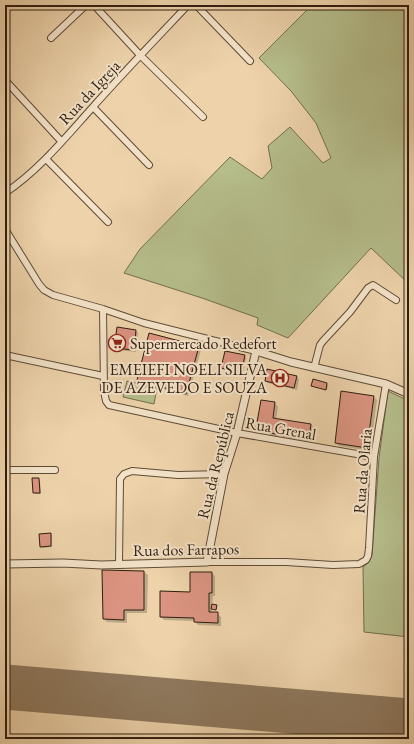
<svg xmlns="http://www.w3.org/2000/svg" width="414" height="744" font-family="'EB Garamond',serif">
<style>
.green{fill:#b5bd8b;stroke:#726e4e}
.shadow{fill:#0003}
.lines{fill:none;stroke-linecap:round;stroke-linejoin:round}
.runway{stroke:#8e785d;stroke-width:45}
.building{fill:#db9481;stroke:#2f1e10}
.minor-casing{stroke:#5e4b36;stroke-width:8}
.tertiary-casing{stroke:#5e4b36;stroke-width:9}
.minor{stroke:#f3e2c8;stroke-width:6}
.tertiary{stroke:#f3e2c8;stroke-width:7}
.labels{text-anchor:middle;stroke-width:4;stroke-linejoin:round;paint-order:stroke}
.street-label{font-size:16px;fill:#2f1e10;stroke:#f3e2c8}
.poi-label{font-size:16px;fill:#2f1e10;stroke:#f3e2c8;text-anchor:start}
</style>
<rect width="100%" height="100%" fill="#edd2aa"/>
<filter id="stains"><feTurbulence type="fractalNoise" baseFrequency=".005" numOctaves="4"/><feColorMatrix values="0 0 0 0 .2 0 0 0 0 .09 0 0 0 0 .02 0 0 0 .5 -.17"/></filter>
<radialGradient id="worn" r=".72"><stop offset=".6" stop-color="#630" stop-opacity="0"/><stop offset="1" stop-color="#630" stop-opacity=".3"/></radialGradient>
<path class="green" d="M 312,5 L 409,5 L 409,284 L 371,248 L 288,338 L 257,325 L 258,318 L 202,298 L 124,273 L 140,249 L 230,157 L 262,179 L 272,168 L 268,146 L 290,127 L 323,163 L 331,158 L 316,123 L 291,91 L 259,58 Z
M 127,381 L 157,388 L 154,404 L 123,397 Z
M 388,391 L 409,401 L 409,637 L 364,632 L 363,567 L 369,562 L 372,555 L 379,458 Z"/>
<path class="shadow" d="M 136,331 L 138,333 L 136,352 L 118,350 L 115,347 Z
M 198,347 L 201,350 L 188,396 L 141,383 L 138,380 Z
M 245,356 L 246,358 L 243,373 L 224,369 L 222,368 Z
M 296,377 L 299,379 L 297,390 L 268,383 L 266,381 Z
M 314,380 L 327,384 L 328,385 L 327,390 L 314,387 L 312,385 Z
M 373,397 L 377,400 L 370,451 L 339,446 L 336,443 Z
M 261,401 L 275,403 L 278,407 L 276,420 L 310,424 L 314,428 L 312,442 L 269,435 L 265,432 L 260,431 L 257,428 Z
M 38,479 L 40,481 L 41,494 L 35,494 L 34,493 Z
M 50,534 L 52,535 L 52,547 L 42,548 L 41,546 Z
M 103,571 L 144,572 L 148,575 L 147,613 L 127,613 L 127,623 L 107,622 L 104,619 Z
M 212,573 L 215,576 L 215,596 L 213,596 L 212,605 L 217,606 L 217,609 L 212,609 L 212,613 L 217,613 L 221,617 L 221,626 L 198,625 L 195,621 L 164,620 L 161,617 L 191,593 Z"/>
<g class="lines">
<path class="runway" d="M 5,687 L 409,721"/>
</g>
<path class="building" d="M 117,327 L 136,330 L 134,350 L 114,348 Z
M 149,333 L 199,346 L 186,394 L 137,380 Z
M 225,351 L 245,355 L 241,373 L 221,368 Z
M 267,369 L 297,376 L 294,388 L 265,381 Z
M 313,379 L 327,383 L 326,390 L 311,386 Z
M 341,391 L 374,396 L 367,448 L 335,443 Z
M 261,400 L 275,402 L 273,418 L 311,424 L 309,439 L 264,432 L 265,430 L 256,428 Z
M 32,478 L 39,478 L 40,493 L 33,493 Z
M 51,533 L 51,546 L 40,547 L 39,534 Z
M 102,570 L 144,571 L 144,610 L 124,610 L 124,620 L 103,619 Z
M 190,572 L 212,572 L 212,593 L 209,593 L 209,612 L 218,612 L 218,623 L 194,622 L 194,618 L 160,617 L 160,591 L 190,592 Z
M 212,604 L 217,605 L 216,610 L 211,609 Z"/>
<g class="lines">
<defs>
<path id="minor" d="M 94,5 L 140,55 L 203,117
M 196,5 L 250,61
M 51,38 L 86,5
M 5,80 L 61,141
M 93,107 L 149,165
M 46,159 L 108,222
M 5,193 C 39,170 65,138 92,108 C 123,73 156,39 188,5
M 5,229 L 39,284 L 44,290 L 53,295 L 103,309 L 144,323 L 256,351
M 103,309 L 104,391 L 106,401 L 109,405 L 237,433 L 374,457
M 5,355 L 103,376
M 314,368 L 320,345 L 323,341 L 350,312 L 368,288 L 373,285 L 396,300
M 5,470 L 55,470
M 207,562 L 286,562 L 333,565 L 359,564 L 366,560 L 368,556 L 369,548 L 374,457 L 386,384
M 119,564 L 120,479 L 124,474 L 132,471 L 178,475 L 224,474"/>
<path id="tertiary" d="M 5,564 L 63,563 L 101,565 L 207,562 L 224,474 L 237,433 L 256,351 L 291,362 L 386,384 L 409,394"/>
</defs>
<use href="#minor" class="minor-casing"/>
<use href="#tertiary" class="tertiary-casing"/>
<use href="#minor" class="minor"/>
<use href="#tertiary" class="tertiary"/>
</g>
<defs>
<symbol id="supermarket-ring" viewBox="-11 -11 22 22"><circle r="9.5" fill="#f3e2c8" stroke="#8f2418" stroke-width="1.5"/><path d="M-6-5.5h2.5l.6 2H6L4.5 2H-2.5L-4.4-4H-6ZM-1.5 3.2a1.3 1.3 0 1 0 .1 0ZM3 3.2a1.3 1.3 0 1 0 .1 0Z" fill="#8f2418"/></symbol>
<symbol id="hospital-ring" viewBox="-11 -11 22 22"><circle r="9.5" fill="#f3e2c8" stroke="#8f2418" stroke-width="1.5"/><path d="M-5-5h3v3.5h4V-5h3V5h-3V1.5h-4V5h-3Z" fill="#8f2418"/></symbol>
</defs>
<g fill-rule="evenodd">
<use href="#supermarket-ring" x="107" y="333" width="20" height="20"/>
<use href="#hospital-ring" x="270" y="368" width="20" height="20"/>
</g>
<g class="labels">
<g class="street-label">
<text transform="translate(89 92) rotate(-47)" y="6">Rua da Igreja</text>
<text transform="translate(281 428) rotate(10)" y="6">Rua Grenal</text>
<text transform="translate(215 465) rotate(-76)" y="6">Rua da República</text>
<text transform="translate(362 471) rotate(-85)" y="6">Rua da Olaria</text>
<text transform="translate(186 549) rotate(-1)" y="6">Rua dos Farrapos</text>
</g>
<g class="poi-label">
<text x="130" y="349">Supermercado Redefort</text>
<text x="267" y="375" text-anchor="end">EMEIEFI NOELI SILVA<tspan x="267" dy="18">DE AZEVEDO E SOUZA</tspan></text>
</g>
</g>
<rect width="414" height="744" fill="none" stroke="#edd2aa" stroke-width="20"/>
<rect x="6" y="6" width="402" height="732" fill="none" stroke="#2f1e10" stroke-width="2"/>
<rect x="10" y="10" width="394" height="724" fill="none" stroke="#2f1e10"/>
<rect width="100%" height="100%" filter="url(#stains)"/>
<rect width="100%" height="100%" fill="url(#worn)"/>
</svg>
